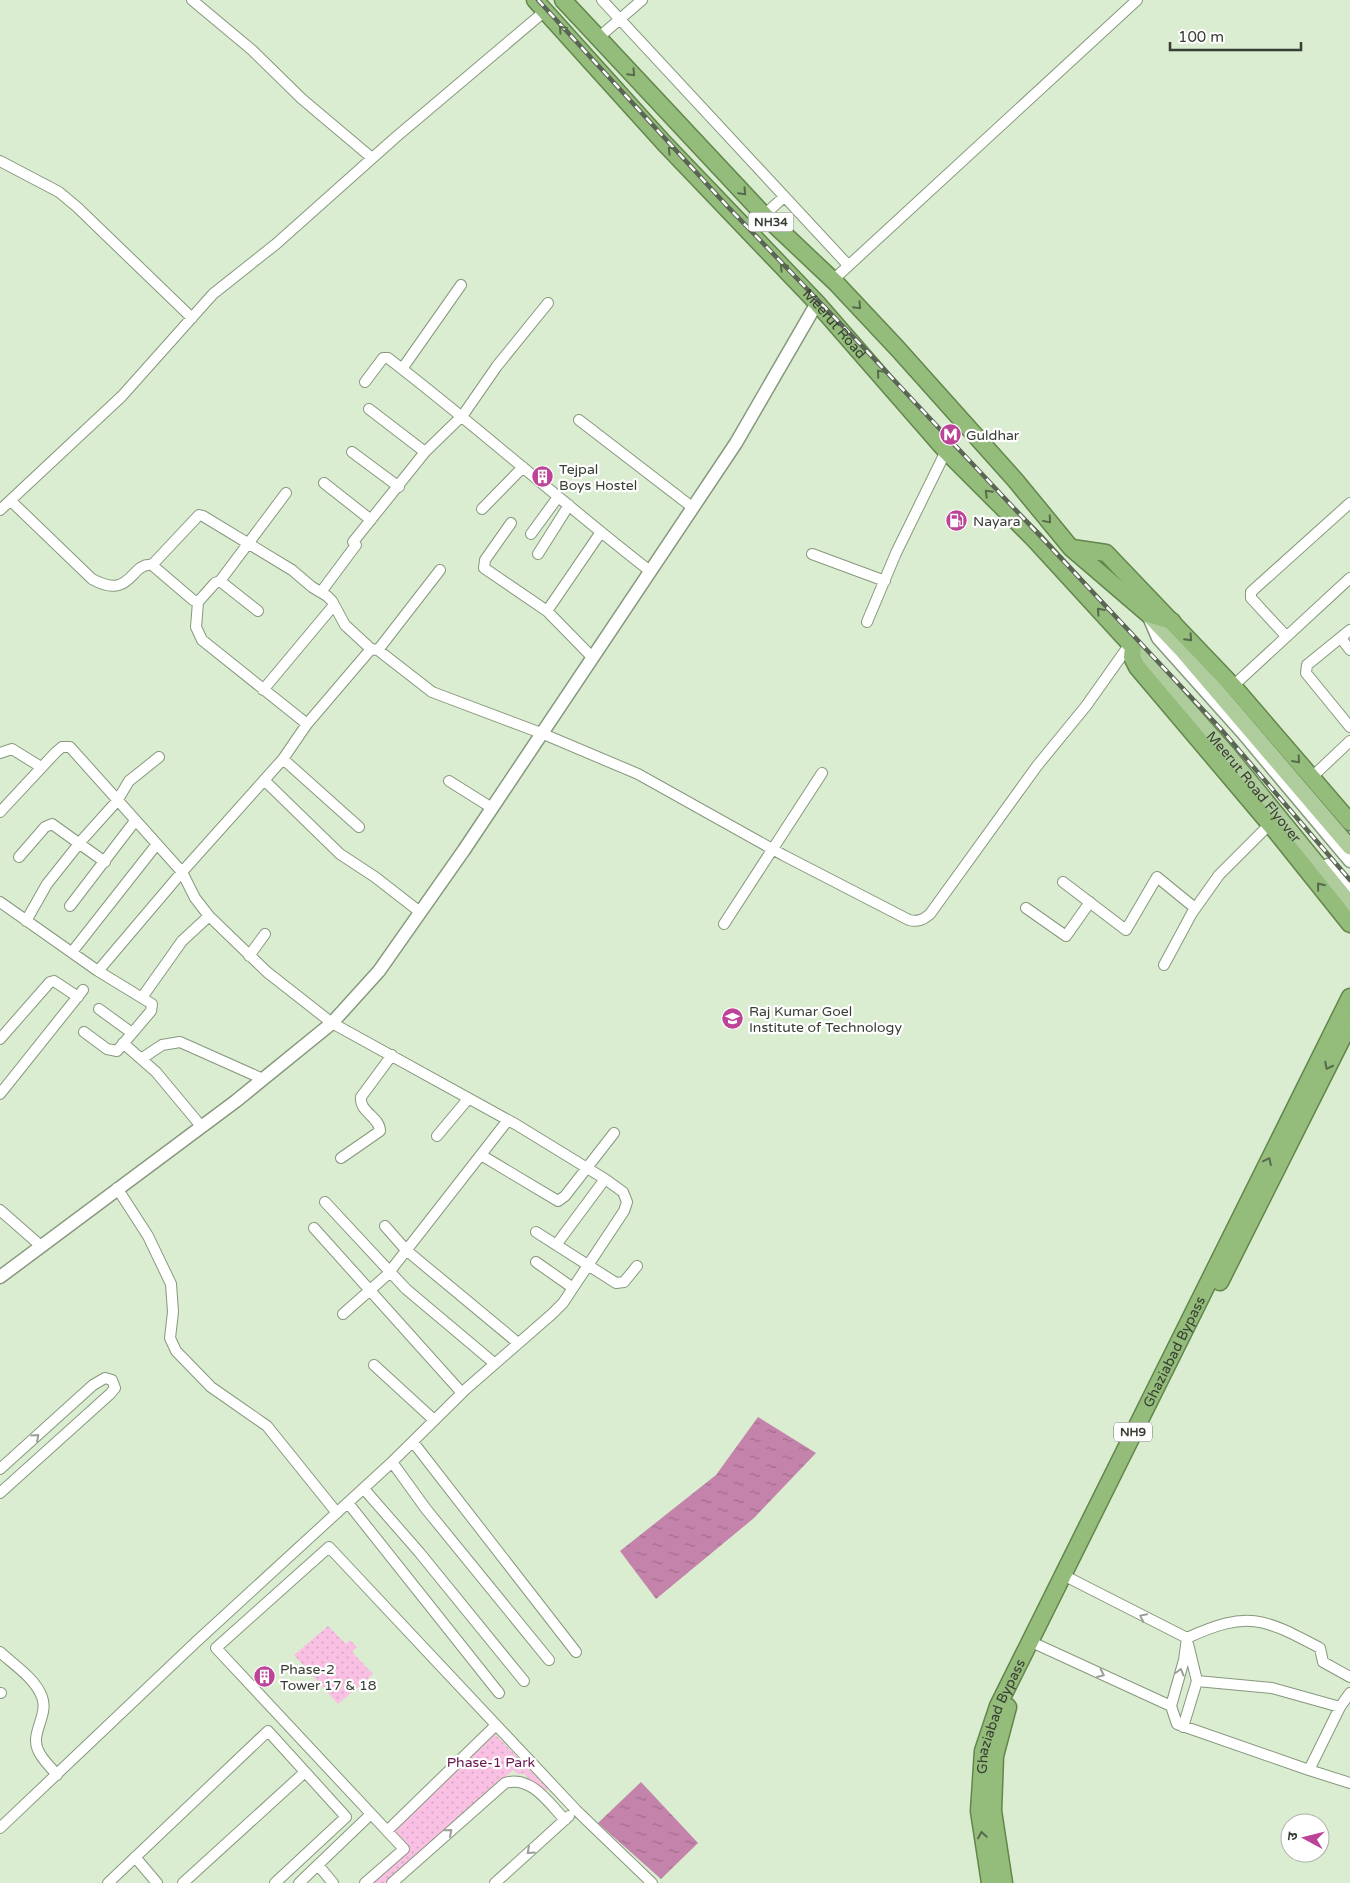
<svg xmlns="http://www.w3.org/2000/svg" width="1350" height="1883" font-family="'Varela Round','Noto Sans Devanagari',sans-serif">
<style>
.grass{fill:url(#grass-dots)}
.water{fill:url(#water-ripples)}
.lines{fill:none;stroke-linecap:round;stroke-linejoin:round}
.minor-casing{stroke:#87987d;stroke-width:12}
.tertiary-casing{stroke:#87987d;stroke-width:15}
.primary-casing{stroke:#62864c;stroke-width:18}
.trunk-casing{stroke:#62864c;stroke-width:19}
.minor{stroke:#fff;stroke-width:10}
.tertiary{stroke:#fff;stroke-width:12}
.primary{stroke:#afcd9c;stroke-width:15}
.trunk{stroke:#94bc7b;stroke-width:16}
.rail-casing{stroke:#5b6556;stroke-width:4.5}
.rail{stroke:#fff;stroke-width:2.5;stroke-dasharray:8;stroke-linecap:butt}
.oneway{stroke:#586a4c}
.oneway2{stroke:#9b9e99}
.labels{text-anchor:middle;stroke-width:4.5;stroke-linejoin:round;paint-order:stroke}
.shield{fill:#fff;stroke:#737870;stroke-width:1}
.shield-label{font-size:12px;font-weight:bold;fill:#373e33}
.street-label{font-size:14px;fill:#373e33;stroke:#fff}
.poi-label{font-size:14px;fill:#373e33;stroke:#fff;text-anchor:start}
.park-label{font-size:14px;fill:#66184f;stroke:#fff}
</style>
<defs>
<pattern id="grass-dots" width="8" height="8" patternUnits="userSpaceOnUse" patternTransform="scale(1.25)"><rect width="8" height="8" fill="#fac0e3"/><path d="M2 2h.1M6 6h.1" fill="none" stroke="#d7a6c3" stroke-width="1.8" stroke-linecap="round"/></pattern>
<pattern id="water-ripples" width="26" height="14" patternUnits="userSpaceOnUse" patternTransform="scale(1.25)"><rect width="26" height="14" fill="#c483ab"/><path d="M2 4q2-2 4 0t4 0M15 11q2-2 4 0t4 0" fill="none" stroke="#a06d8c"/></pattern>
</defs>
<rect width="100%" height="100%" fill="#daedd0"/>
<path class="grass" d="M 328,1626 L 346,1644 L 350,1640 L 357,1647 L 352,1652 L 373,1674 L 338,1704 L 294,1655 Z
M 492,1731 L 548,1789 L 543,1792 L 523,1773 L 519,1775 L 513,1770 L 388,1883 L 366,1883 L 404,1849 L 390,1831 Z"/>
<path class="water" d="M 758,1417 L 816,1453 L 754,1518 L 656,1599 L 620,1551 L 716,1475 Z
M 641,1782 L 698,1843 L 661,1879 L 598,1823 Z"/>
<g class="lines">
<defs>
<path id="minor" d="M 192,0 L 252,50 L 302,99 L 372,158
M 602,0 L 848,265
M 598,38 L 642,0
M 0,161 L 59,192 L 77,207 L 192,318
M 764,215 L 784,197
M 833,280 L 1137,0
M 402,369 L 461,285
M 365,382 L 383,358 L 388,358 C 478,427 561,502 650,571
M 369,409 L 425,452
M 579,420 L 692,507
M 352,452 L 399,487
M 324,483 L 371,520
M 11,501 L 92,579 C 132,601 130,562 152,565 L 193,600 L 198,602 L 215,583 L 220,581 L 258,611
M 482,509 L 523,467
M 0,510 L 122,396 L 213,294 L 276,244 L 396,137 L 545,11
M 511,523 L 485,560 L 484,568 L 547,611 L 592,657
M 531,534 L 558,497
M 353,542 L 425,452 L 463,415 L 497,366 L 548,303
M 538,554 L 569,505
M 812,554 L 885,581
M 152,565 L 199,515 L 203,516 L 292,570 L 312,587 L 327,596 L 332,601 L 345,625 L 371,649
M 220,581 L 286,493
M 321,592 L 356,545
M 198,602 L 196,627 L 202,640 L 307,724
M 547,611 L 601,532
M 867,622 L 896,553 L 946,451
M 1350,630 L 1307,665 L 1306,673 L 1350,727
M 1286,636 L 1251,598 L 1251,592 L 1350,503
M 1341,638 L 1350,650
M 378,650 L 440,570
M 1233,686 L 1350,578
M 263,690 L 334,605
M 0,753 L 12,749 L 41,767
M 283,759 L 359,827
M 1312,777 L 1350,741
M 264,780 L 340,854 L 375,877 L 420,912
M 449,781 L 492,808
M 0,812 L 56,752 L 62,747 L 70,747 L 182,872 L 195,898 L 209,916 L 267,972 L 332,1023 L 517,1125 L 605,1179 L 623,1192 L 627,1202 L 624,1211 L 563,1303 L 552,1314 L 466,1389 L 390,1464 L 197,1641 L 0,1828
M 19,857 L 45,827 L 52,824 L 105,862
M 1063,882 L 1126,930 L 1157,877 L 1195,908
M 0,902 L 98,971 L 152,1004 L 151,1011 L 117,1051 L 107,1049 L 84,1032
M 70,906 L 135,821
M 1026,908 L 1066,936 L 1090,902
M 26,921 L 47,884 L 82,840 L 117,801 L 129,781 L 159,757
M 724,924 L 822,773
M 72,952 L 157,844
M 249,956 L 265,934
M 1164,965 L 1192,913 L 1219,875 L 1270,824
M 98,971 L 182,872 L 283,759 L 307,724 L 371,649 L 378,650 L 432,692 L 541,733 L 638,774 L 783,855 L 909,920 C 918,922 923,920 930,914 L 1037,766 L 1086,706 L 1130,644
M 143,996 L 182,941 L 209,916
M 99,1009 L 132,1033
M 0,1039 L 50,982 L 54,981 L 78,997
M 123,1043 L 156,1072 L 201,1126
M 141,1059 L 162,1045 L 180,1042 L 263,1079
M 0,1094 L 83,990
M 437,1136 L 468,1099
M 481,1155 L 558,1201 L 565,1196 L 614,1133
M 341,1158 L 380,1131 C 380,1117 359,1112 361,1097 L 392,1055
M 117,1188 L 148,1236 L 171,1284 L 173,1312 L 170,1338 L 176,1351 L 211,1387 L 267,1426 L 337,1513
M 325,1202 L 406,1289 L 494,1363
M 0,1210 L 41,1246
M 385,1226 L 406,1250 L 518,1343
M 314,1228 L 462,1393
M 536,1232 L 616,1283 L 624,1282 L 637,1266
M 556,1245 L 605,1179
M 536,1262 L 573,1288
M 343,1314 L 387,1275 L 508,1120
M 374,1365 L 434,1420
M 413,1442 L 576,1652
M 392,1462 L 426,1509 L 549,1660
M 0,1469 L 93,1385 L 105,1378 L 112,1380 L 115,1388 L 110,1394 L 0,1493
M 364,1489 L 419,1552 L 524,1681
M 348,1503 L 499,1693
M 1071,1579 L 1187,1638
M 1187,1638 L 1184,1660 L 1171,1706 L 1177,1724 L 1309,1770 L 1340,1707 L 1350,1693
M 1187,1638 C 1248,1610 1263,1618 1320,1648 L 1323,1662 L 1350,1677
M 1188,1644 L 1197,1681
M 1038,1645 L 1171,1706
M 0,1652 C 14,1665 35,1678 42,1697 C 49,1715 30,1733 38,1750 C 42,1760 51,1767 57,1775
M 0,1693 L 1,1693
M 1183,1727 L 1197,1681 L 1272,1688 L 1340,1707
M 1309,1770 L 1350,1783
M 387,1831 L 495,1726
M 135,1857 L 157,1883
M 318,1865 L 333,1883
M 108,1883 L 268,1731 L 346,1817 L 275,1883
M 183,1883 L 305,1772
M 299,1883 L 371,1814
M 365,1883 L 404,1849 L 216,1648 L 329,1547 L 576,1810 L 652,1883
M 392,1883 L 505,1783 C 531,1775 549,1803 565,1820
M 495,1883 L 569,1816"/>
<path id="tertiary" d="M 1149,617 L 1158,638 L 1242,732 L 1350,861
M 1328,865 L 1350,892
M 0,1277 L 236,1101 L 332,1023 L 379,971 L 464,850 L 736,443 L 817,303"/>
<g id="primary">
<path d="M 1148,614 L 1181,649 L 1350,847"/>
<path id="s1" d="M 1133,647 L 1227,753 L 1350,904"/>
</g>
<g id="trunk">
<path id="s2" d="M 535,0 L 664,143 L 817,303 L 946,451 L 1034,539 L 1133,647 L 1132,657 L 1137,667 L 1274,829 L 1350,924"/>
<path d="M 563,0 L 764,215 L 836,283 L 897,348 L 1016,481 L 1071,548 L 1148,614 L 1172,621"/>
<path d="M 1072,548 L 1106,553 L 1233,686 L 1350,822"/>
<path d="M 1220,1282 L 1350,1023"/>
<path id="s3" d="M 990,1883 L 979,1811 L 983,1751 L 998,1706 L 1350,997"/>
<path d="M 1004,1883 L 993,1811 L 995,1756 L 1008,1707"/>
</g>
</defs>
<use href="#minor" class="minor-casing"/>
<use href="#tertiary" class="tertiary-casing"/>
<use href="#primary" class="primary-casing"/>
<use href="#trunk" class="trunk-casing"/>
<use href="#minor" class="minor"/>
<use href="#tertiary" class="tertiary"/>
<use href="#primary" class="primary"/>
<use href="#trunk" class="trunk"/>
<defs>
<path id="rail" d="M 538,0 L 728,207 L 863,347 L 1220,728 L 1350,880"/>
</defs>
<use href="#rail" class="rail-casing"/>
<use href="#rail" class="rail"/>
</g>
<defs><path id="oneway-chevron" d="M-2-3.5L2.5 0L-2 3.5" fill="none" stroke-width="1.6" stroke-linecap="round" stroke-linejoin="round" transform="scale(1.25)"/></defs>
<g class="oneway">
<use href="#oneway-chevron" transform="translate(562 29) rotate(-132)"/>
<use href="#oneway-chevron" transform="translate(632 73) rotate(47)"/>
<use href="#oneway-chevron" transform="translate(671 150) rotate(-134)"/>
<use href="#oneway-chevron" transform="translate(743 192) rotate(47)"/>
<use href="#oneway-chevron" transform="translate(783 267) rotate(-134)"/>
<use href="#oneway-chevron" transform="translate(858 306) rotate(47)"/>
<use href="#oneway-chevron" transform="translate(880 373) rotate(-130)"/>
<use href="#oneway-chevron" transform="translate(988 493) rotate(-135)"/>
<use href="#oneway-chevron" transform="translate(1048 520) rotate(50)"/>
<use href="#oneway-chevron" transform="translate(1100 611) rotate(-132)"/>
<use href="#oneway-chevron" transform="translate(1189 638) rotate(47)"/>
<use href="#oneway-chevron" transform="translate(1297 760) rotate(49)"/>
<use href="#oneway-chevron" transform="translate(1320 886) rotate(-129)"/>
<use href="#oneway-chevron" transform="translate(1328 1066) rotate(117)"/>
<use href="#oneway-chevron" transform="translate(1268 1161) rotate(-64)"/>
<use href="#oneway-chevron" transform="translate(982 1835) rotate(-99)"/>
</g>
<g class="oneway2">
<use href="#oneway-chevron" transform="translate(36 1437) rotate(-42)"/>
<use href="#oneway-chevron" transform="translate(1143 1617) rotate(-154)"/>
<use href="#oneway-chevron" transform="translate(1180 1672) rotate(-75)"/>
<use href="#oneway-chevron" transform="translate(1101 1674) rotate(25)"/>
<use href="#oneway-chevron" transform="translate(449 1832) rotate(-41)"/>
<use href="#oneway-chevron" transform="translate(530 1851) rotate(138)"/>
</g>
<defs>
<symbol id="metro-disc" viewBox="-11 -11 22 22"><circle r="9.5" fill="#bc4397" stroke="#fff"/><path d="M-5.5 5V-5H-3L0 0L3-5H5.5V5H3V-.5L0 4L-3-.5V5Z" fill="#fff"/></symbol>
<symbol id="building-disc" viewBox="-11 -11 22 22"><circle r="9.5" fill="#bc4397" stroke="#fff"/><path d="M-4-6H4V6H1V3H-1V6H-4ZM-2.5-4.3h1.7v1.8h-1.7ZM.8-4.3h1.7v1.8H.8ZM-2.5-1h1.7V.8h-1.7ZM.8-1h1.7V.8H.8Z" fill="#fff"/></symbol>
<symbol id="fuel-disc" viewBox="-11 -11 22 22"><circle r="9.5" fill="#bc4397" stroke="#fff"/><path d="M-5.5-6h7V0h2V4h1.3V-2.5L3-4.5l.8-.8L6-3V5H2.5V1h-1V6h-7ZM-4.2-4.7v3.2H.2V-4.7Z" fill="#fff"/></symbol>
<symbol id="university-disc" viewBox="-11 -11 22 22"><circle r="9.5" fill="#bc4397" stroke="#fff"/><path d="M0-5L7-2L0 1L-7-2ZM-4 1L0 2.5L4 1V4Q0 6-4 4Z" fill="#fff"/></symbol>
</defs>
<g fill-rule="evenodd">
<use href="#metro-disc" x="938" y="422" width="25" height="25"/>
<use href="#building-disc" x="530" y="464" width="25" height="25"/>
<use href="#fuel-disc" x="944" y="508" width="25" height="25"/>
<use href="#university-disc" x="720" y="1006" width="25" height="25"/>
<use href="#building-disc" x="252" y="1664" width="25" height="25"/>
</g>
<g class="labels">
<g class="shield">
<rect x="748.5" y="212.5" width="45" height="19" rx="4"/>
<rect x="1114" y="1422.5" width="38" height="19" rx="4"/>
</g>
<g class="shield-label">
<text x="771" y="226">NH34</text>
<text x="1133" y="1436">NH9</text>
</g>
<g class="street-label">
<text dy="5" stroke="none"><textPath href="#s2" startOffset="441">Meerut Road</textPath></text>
<text dy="5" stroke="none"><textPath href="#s1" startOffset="185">Meerut Road Flyover</textPath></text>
<text dy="5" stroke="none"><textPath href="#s3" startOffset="576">Ghaziabad Bypass</textPath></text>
<text dy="5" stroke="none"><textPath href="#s3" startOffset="171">Ghaziabad Bypass</textPath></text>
</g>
<g class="poi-label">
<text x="966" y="440">Guldhar</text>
<text x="559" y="474">Tejpal<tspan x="559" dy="16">Boys Hostel</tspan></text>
<text x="973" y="526">Nayara</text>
<text x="749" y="1016">Raj Kumar Goel<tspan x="749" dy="16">Institute of Technology</tspan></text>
<text x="280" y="1674">Phase-2<tspan x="280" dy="16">Tower 17 &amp; 18</tspan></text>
</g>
<g class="park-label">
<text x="491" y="1767">Phase-1 Park</text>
</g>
</g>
<g transform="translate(1305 1838) rotate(277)"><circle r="24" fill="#ffffff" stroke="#afb2ad"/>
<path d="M0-4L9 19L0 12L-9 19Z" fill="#bc4397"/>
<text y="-8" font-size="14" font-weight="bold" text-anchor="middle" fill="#373e33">उ</text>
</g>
<path d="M1170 42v8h131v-8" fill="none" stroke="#373e33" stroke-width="2.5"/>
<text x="1178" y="42" font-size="15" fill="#373e33" stroke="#ffffff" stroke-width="4" paint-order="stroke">100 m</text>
</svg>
